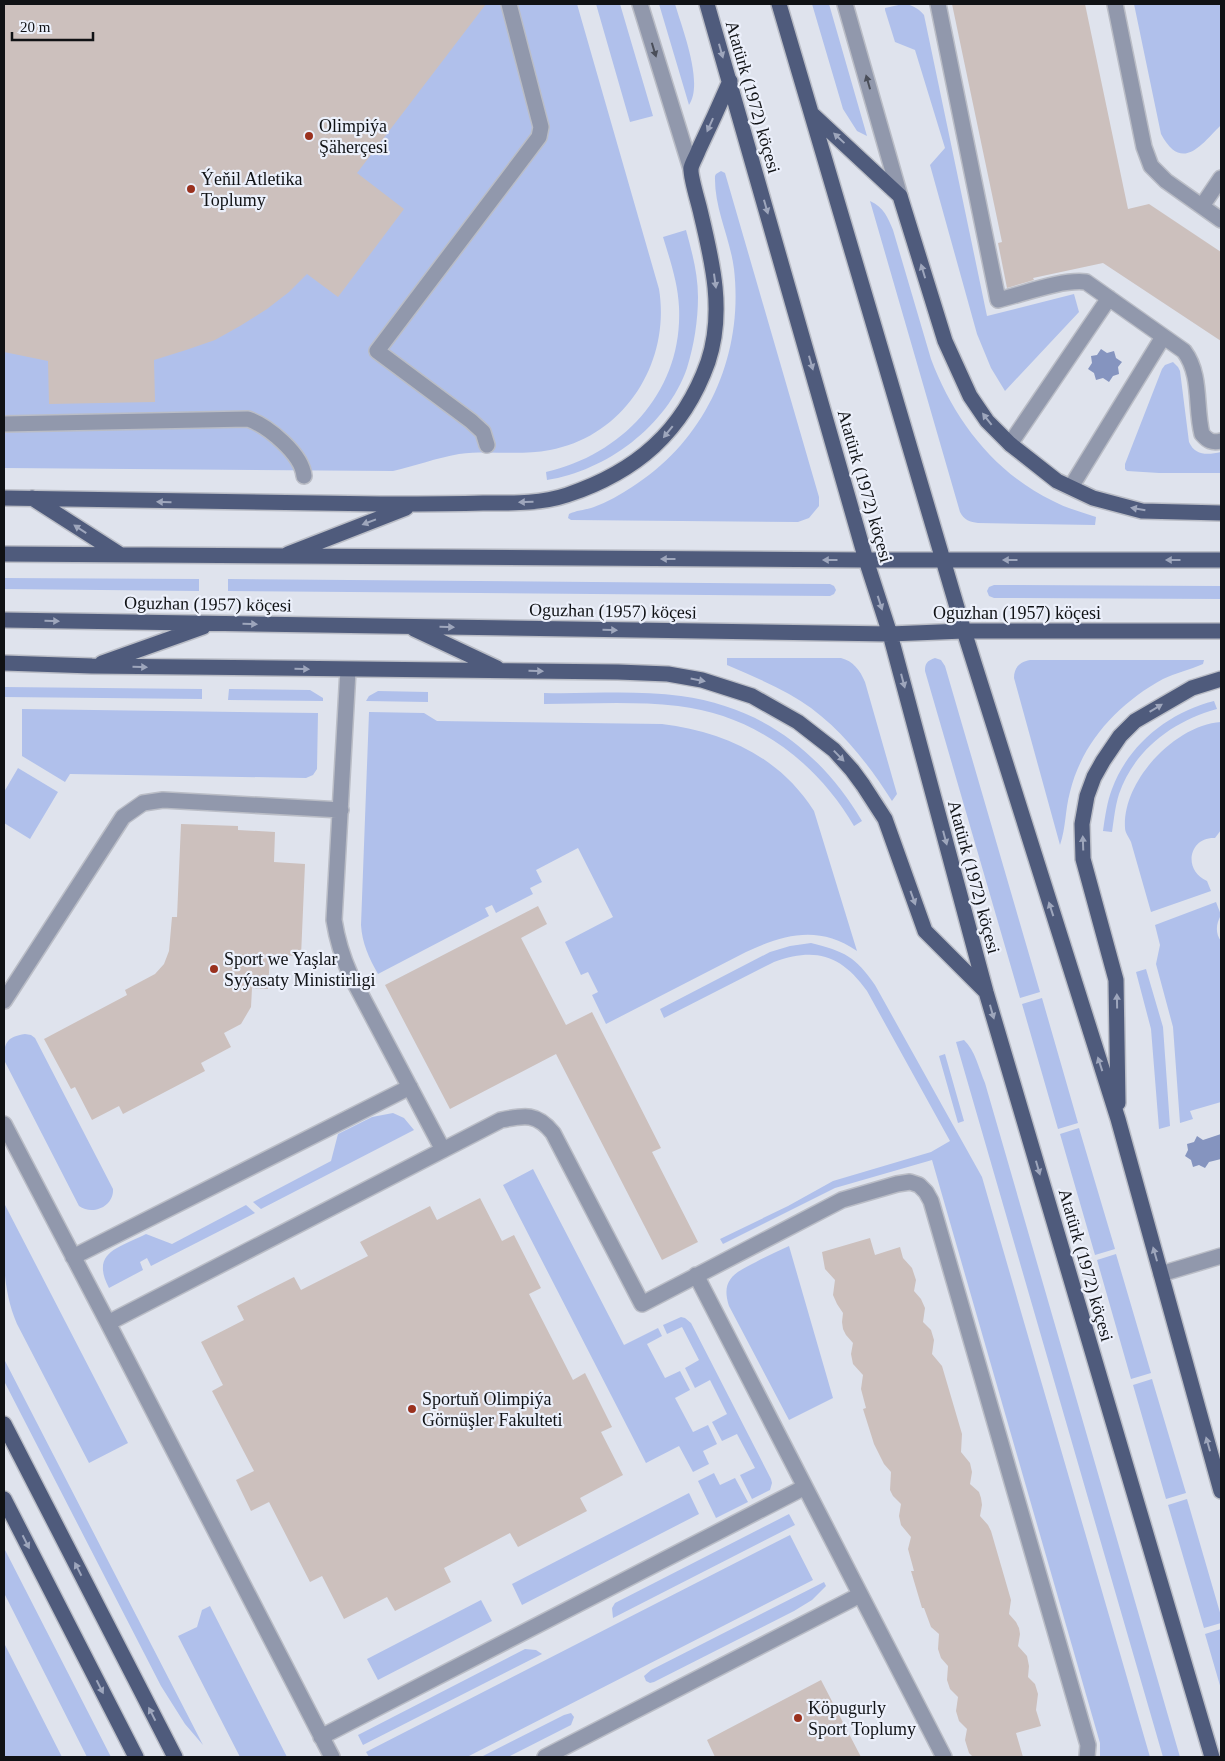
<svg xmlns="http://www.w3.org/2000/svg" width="1225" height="1761" font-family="'Times New Roman',serif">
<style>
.green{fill:#b0c0eb}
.water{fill:#8594bf}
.building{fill:#ccc0bd}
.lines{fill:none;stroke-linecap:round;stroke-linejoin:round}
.minor-casing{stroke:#babdc6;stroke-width:18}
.major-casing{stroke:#babdc6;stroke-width:18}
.minor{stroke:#9198ac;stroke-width:15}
.major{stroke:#4f5b7c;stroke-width:15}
.oneway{fill:#4a4e59}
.oneway2{fill:#9ea6bc}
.poi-dot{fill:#9a311e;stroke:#ecf0fb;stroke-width:2}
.labels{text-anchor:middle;stroke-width:4.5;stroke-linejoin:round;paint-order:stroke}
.street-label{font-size:18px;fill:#101215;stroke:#ecf0fb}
.poi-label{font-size:18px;fill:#101215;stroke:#ecf0fb;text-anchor:start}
</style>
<rect width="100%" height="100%" fill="#dfe3ed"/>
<path class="green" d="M 4,4 L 577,4 L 659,289 C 671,362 625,436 550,450 C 519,456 489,450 459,454 C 436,458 415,466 393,471 L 4,468 Z
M 596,4 L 620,4 L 653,116 L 630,122 Z
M 659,4 L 675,4 C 682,28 704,83 689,105 Z
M 812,4 L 829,4 L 867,136 L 857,131 L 843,109 Z
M 903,4 C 911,4 918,8 924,15 L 987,316 L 1074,294 L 1079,312 L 1005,391 L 991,368 L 977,334 L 930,165 L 945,148 L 915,50 L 895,42 L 885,10 L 885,8 Z
M 1134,4 L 1221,4 L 1221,125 C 1201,145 1182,173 1161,134 Z
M 721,171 L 725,173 L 819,497 L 819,506 L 809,518 L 798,522 L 571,520 L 568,518 L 569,514 C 577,510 586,510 594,507 C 607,502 620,495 632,487 C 706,440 744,356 734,269 C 730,237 714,208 715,176 L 716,174 Z
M 870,201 C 884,207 888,218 893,230 L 931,359 C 953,418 994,473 1053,501 C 1066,508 1081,512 1096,517 L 1095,525 L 978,523 C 970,522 964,520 960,512 Z
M 686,230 C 692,252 698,274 698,297 C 698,320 694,346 687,368 C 667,426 606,471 547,480 L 546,472 C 624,454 683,390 679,307 C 678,283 670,260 663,237 Z
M 1173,362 L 1178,367 L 1180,371 L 1189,442 C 1195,456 1208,455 1221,452 L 1221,473 L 1159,473 L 1127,471 L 1125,469 L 1125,464 L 1162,369 L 1165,365 Z
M 4,578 L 199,579 L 199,591 L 4,589 Z
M 228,579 L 830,584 L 834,586 L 836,590 L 834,594 L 830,596 L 228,591 Z
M 994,585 L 1221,586 L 1221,599 L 994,598 L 989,596 L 987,591 L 989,587 Z
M 727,658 L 841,658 C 853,661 860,670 865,682 L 897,794 L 892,801 C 866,760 833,718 789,694 C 769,683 748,674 727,665 Z
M 935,658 L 941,660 L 945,666 L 1040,992 L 1020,998 L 925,671 C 925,663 927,661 935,658 Z
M 1030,660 L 1204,660 L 1203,664 C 1190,670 1175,673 1163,679 C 1119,703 1082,742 1070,792 C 1065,810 1066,828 1060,845 L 1014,678 C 1014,667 1020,662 1030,660 Z
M 4,687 L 202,689 L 202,699 L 4,697 Z
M 229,689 L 310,690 L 323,698 L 323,701 L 228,700 Z
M 378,691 L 428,692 L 428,702 L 366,701 L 369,696 Z
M 544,693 C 589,694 636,690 681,696 C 762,707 821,752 862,821 L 854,826 C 816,761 754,715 678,706 C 633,701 588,704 544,704 Z
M 1214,701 L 1217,709 C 1173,721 1134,750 1119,794 C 1115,807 1114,819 1112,832 L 1103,831 C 1105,817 1107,802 1112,789 C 1128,745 1169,712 1214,701 Z
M 22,709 L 318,713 L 317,769 L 313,775 L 306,778 L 70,774 L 65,782 L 22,756 Z
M 369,712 L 424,713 L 437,721 L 662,724 C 724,732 779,756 814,811 L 857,951 C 819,925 785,934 746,952 L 606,1024 L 592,995 L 598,992 L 588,972 L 581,975 L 565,942 L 613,917 L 578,848 L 536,870 L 542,882 L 530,888 L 533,894 L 496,913 L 492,905 L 485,908 L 489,916 L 378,974 C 369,958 362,943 361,925 Z
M 1221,722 L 1221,830 L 1215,838 C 1188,837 1183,871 1207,881 L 1211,891 L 1151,912 L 1131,842 C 1129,837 1125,833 1125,828 C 1122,781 1175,725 1221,722 Z
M 18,768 L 58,792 L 30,839 L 4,823 L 4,792 Z
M 1216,902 L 1221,915 C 1216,924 1215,933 1221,941 L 1221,1102 L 1190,1111 L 1193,1119 L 1180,1123 L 1173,1027 L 1156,964 L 1160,945 L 1155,925 Z
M 811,943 C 844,951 856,957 875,985 L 982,1177 L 1150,1757 L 1100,1757 L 1100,1743 L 932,1160 L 835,1188 L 723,1244 L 720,1239 L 788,1206 L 833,1181 L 931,1152 L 950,1141 L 867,991 C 841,955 816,947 774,962 L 664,1018 L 660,1009 L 770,952 L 790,946 Z
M 1146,969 L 1163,1027 L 1170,1126 L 1159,1129 L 1151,1029 L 1136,972 Z
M 1042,998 L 1078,1123 L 1058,1129 L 1022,1004 Z
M 25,1034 L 31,1035 L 35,1038 L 113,1189 C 114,1206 93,1216 79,1206 L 4,1060 C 4,1042 7,1037 25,1034 Z
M 964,1040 C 975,1050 979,1069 985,1083 L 1180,1757 L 1163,1757 L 956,1042 Z
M 945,1054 L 964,1121 L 958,1123 L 939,1056 Z
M 393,1113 L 404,1118 L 414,1130 L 261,1209 L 253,1202 L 331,1161 L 338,1134 L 372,1117 Z
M 1079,1128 L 1115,1249 L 1095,1255 L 1060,1134 Z
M 533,1169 L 624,1345 L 658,1328 L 662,1336 L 647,1344 L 665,1378 L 680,1371 L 690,1390 L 675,1398 L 693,1432 L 708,1425 L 717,1444 L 703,1451 L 709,1464 L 693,1472 L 679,1446 L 646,1463 L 503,1185 Z
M 4,1203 L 128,1443 L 89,1463 L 17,1324 C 0,1285 4,1244 4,1203 Z
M 246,1205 L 255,1213 L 151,1266 L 147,1258 L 140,1262 L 143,1270 L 109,1288 C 90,1252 119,1248 146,1234 L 172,1244 Z
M 789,1246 L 833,1398 L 789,1420 L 729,1306 C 720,1279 736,1272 756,1262 C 767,1256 778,1251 789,1246 Z
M 1116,1254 L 1151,1373 L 1131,1379 L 1097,1260 Z
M 681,1317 L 685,1318 L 691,1323 L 771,1479 L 772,1483 L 770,1490 L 752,1499 L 740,1475 L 755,1468 L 737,1434 L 722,1441 L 712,1422 L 727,1414 L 710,1380 L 695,1388 L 685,1368 L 699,1360 L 682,1327 L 667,1334 L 663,1325 Z
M 4,1359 L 203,1745 L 185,1724 L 161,1686 L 4,1381 Z
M 1152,1379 L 1186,1493 L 1166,1499 L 1133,1385 Z
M 714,1473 L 720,1485 L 735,1478 L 748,1502 L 716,1518 L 698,1481 Z
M 689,1493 L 699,1514 L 522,1605 L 512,1584 Z
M 1187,1499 L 1221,1616 L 1221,1623 L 1204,1628 L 1168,1505 Z
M 789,1514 L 795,1525 L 613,1618 L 612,1608 L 615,1603 Z
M 790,1535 L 813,1580 L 467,1757 L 369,1757 L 366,1752 Z
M 4,1548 L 111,1757 L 87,1757 L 4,1593 Z
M 824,1582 L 826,1586 L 812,1600 L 794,1611 L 654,1682 L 650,1683 L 646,1681 L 644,1676 L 651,1670 Z
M 481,1600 L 492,1621 L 378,1680 L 367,1659 Z
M 210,1606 L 287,1757 L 240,1757 L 178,1636 L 197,1627 L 202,1610 Z
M 1221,1629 L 1221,1689 L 1205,1634 Z
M 4,1643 L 62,1757 L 4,1757 Z
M 525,1649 L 536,1650 L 542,1654 L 363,1745 L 358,1735 Z
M 571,1713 L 574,1717 L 571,1725 L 508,1757 L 481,1757 L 564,1715 Z"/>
<path class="water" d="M 1101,349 L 1107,353 L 1114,351 L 1116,358 L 1122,362 L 1118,367 L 1119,374 L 1113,376 L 1109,382 L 1103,378 L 1096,380 L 1094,373 L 1088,369 L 1092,363 L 1091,356 L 1097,355 Z
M 1221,1134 L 1221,1159 L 1209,1162 L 1205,1168 L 1199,1165 L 1193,1167 L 1191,1160 L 1185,1156 L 1188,1150 L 1187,1144 L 1194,1142 L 1197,1136 L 1203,1140 Z"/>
<path class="building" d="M 4,4 L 486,4 L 357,173 L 404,209 L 338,297 L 307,274 L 289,292 L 267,309 L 240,326 L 215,340 L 186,350 L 154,360 L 155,402 L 49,404 L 48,361 L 4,352 Z
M 952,4 L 1085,4 L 1128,209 L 1149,204 L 1221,252 L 1221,341 L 1103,263 L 1033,278 L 1034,280 L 1007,288 L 998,243 L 1002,242 Z
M 181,824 L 238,826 L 238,830 L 275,832 L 274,862 L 305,864 L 301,956 L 270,955 L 268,989 L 252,988 L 251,1007 L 241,1024 L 224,1033 L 231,1047 L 201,1063 L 205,1071 L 123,1114 L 119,1106 L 92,1120 L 75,1087 L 71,1089 L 44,1039 L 127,995 L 125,990 L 155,974 L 164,964 L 169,951 L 172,917 L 177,917 Z
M 538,906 L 547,924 L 521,938 L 566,1025 L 592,1012 L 661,1148 L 652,1152 L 698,1242 L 662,1260 L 556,1054 L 450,1109 L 385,985 Z
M 480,1198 L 502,1241 L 514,1235 L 541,1288 L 529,1294 L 573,1380 L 585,1373 L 612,1427 L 601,1432 L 623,1475 L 580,1498 L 587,1511 L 518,1547 L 510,1533 L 444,1568 L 451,1582 L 395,1611 L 387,1597 L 344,1619 L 322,1576 L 310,1582 L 269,1502 L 251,1511 L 236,1480 L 254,1471 L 212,1391 L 223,1385 L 201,1342 L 244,1320 L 237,1306 L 294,1277 L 301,1290 L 368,1256 L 360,1242 L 430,1206 L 437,1220 Z
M 870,1238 L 875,1255 L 900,1247 L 903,1258 L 912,1268 L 916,1280 L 914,1291 L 921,1299 L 925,1308 L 923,1322 L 931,1330 L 934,1340 L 932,1354 L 942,1366 L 962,1434 L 961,1452 L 970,1463 L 972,1472 L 970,1484 L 979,1492 L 981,1498 L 982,1505 L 980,1516 L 988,1525 L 991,1531 L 1011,1600 L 1009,1614 L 1016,1622 L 1019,1628 L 1020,1634 L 1018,1646 L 1027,1656 L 1029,1666 L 1028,1677 L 1035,1684 L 1038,1694 L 1036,1710 L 1041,1726 L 1016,1733 L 1023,1757 L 973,1757 L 969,1753 L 965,1740 L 967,1729 L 959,1721 L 956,1711 L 958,1697 L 950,1689 L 947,1680 L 948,1666 L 941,1658 L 938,1649 L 939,1634 L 931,1627 L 924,1608 L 922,1608 L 911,1571 L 914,1571 L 908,1549 L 911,1537 L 901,1525 L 899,1516 L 901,1504 L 893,1496 L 890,1490 L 891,1472 L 884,1464 L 874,1444 L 863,1409 L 866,1408 L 861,1389 L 863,1375 L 853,1364 L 851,1354 L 853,1343 L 846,1335 L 843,1329 L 842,1322 L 843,1313 L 837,1304 L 833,1295 L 835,1280 L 825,1269 L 822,1252 Z
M 821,1680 L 861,1757 L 715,1757 L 707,1740 Z"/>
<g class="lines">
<defs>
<path id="minor" d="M 640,4 L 691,169
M 845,4 L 900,196
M 938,4 L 998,300 C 1023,294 1062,279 1086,282 L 1184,351 C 1202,375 1195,407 1202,434 C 1208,441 1212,443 1221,441
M 1115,4 L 1144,147 L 1151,166 L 1166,181 L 1221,220
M 1202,206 L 1221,178
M 4,424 L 248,419 C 268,426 302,454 304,476
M 1010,444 L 1109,298
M 487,445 L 483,432 L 471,421 L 377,351 L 539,137 L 541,127 L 509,4
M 1071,487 L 1163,337
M 348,670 L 334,920 C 337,939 342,956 350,974 L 443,1150
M 4,1001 L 123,817 L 143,803 L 163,800 L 341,810
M 4,1124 L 108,1323
M 73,1257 L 410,1087
M 1161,1274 L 1221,1256
M 696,1275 L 944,1757
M 321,1737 L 805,1487
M 332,1757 L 108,1323 L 501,1120 C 525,1115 537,1113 553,1133 L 642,1304 L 842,1200 L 897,1184 L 910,1182 L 919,1185 L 926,1192 L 931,1201 L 1088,1745 L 1087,1757
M 545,1757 L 860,1595"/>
<path id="major" d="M 707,4 L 866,560 L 890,634 L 986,992 L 1212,1757
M 779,4 L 964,631 L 1118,1119 L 1221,1491
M 813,115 L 900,196 L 945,341 L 970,396 L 987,421 L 1010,444 L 1057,481 L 1093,498 L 1142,511 L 1221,513
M 4,498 C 131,500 259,503 387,504 C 419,504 451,504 483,503 C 511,503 540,504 567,495 C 636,472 683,432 708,362 C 725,311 712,260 700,210 C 698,201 690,176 691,168 C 692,163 697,155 699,149 C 710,126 720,104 730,81
M 32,498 L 121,555
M 4,554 L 866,560 L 1221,560
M 288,554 L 406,508
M 4,620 L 890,634 L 964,631 L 1221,631
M 414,629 L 497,668
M 4,663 L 92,666 L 618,672 L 668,674 L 702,680 L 752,696 L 798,722 L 834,750 L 852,770 L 863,785 L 885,819 L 925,931 L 985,991
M 102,663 L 203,627
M 1118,1103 L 1116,980 L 1083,859 L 1082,824 L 1087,796 L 1094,777 L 1103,761 L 1120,736 L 1135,721 L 1192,688 L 1221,679
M 4,1424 L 175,1757
M 4,1499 L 136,1757"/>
</defs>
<use href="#minor" class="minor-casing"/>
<use href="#major" class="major-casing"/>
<use href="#minor" class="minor"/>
<use href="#major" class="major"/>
</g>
<defs><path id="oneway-solid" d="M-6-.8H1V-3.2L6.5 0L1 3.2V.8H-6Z" transform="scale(1.25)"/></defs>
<g class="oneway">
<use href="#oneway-solid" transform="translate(654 50) rotate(73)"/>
<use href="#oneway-solid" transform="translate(868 82) rotate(-106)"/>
</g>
<g class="oneway2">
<use href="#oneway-solid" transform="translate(721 51) rotate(74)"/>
<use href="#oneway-solid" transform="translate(710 125) rotate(114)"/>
<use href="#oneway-solid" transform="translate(839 138) rotate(-137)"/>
<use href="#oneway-solid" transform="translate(766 207) rotate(74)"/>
<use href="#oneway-solid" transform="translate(923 271) rotate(-107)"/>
<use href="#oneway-solid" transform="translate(715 281) rotate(82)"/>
<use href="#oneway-solid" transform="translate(811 363) rotate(74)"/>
<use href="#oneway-solid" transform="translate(987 419) rotate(-128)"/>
<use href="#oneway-solid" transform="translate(668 432) rotate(129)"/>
<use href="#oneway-solid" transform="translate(164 502) rotate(-178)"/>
<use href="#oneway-solid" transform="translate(526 502) rotate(179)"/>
<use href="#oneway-solid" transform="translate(1138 509) rotate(-170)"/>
<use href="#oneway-solid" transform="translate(369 522) rotate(159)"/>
<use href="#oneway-solid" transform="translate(80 529) rotate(-147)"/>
<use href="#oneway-solid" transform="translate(668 559) rotate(-180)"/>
<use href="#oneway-solid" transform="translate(830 560) rotate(-180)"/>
<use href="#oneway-solid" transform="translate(1010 560) rotate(180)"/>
<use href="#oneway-solid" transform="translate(1173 560) rotate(180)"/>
<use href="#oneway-solid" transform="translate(880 603) rotate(72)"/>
<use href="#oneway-solid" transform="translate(52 621) rotate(1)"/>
<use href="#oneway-solid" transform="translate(250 624) rotate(1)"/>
<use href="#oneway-solid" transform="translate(447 627) rotate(1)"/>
<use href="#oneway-solid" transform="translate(610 630) rotate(1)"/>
<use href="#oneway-solid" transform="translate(140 667) rotate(1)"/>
<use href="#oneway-solid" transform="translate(302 669) rotate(1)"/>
<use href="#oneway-solid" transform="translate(536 671) rotate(1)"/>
<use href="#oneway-solid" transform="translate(698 680) rotate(11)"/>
<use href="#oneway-solid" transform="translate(903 681) rotate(75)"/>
<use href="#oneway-solid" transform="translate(1156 708) rotate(-31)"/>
<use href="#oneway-solid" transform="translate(839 756) rotate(46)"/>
<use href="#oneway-solid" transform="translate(945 838) rotate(75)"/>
<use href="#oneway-solid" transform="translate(1083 843) rotate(-92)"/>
<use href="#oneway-solid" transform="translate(913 898) rotate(70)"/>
<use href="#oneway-solid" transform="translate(1051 909) rotate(-108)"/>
<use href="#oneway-solid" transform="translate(1117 1001) rotate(-91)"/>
<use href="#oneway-solid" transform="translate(992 1012) rotate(74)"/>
<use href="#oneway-solid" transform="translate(1100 1064) rotate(-108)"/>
<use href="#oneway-solid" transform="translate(1038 1168) rotate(74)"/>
<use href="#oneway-solid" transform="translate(1155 1254) rotate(-106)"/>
<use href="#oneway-solid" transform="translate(1208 1444) rotate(-106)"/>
<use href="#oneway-solid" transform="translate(26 1542) rotate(63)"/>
<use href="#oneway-solid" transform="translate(78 1569) rotate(-117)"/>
<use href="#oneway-solid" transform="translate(100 1687) rotate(63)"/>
<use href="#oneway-solid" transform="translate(152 1714) rotate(-117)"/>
</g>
<g class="poi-dot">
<circle cx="309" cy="136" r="5"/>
<circle cx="191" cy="189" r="5"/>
<circle cx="214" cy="969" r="5"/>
<circle cx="412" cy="1409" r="5"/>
<circle cx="798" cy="1718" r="5"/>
</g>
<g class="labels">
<g class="street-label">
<text transform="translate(753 97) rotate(74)" y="6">Atatürk (1972) köçesi</text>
<text transform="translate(865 486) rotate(74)" y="6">Atatürk (1972) köçesi</text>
<text transform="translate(208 604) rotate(1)" y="6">Oguzhan (1957) köçesi</text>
<text transform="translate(613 611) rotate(1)" y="6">Oguzhan (1957) köçesi</text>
<text x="1017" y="619">Oguzhan (1957) köçesi</text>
<text transform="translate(974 877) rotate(75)" y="6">Atatürk (1972) köçesi</text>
<text transform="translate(1086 1265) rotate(74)" y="6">Atatürk (1972) köçesi</text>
</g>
<g class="poi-label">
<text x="319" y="132">Olimpiýa<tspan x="319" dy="21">Şäherçesi</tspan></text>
<text x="201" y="185">Ýeňil Atletika<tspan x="201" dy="21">Toplumy</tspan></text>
<text x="224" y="965">Sport we Yaşlar<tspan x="224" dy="21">Syýasaty Ministirligi</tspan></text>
<text x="422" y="1405">Sportuň Olimpiýa<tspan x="422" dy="21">Görnüşler Fakulteti</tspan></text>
<text x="808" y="1714">Köpugurly<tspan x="808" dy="21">Sport Toplumy</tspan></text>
</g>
</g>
<rect width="1225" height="1761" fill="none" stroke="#101215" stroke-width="10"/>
<path d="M12 32v8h81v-8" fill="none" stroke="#101215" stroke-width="2.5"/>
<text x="20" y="32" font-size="15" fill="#101215" stroke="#ecf0fb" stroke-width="4" paint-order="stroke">20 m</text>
</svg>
